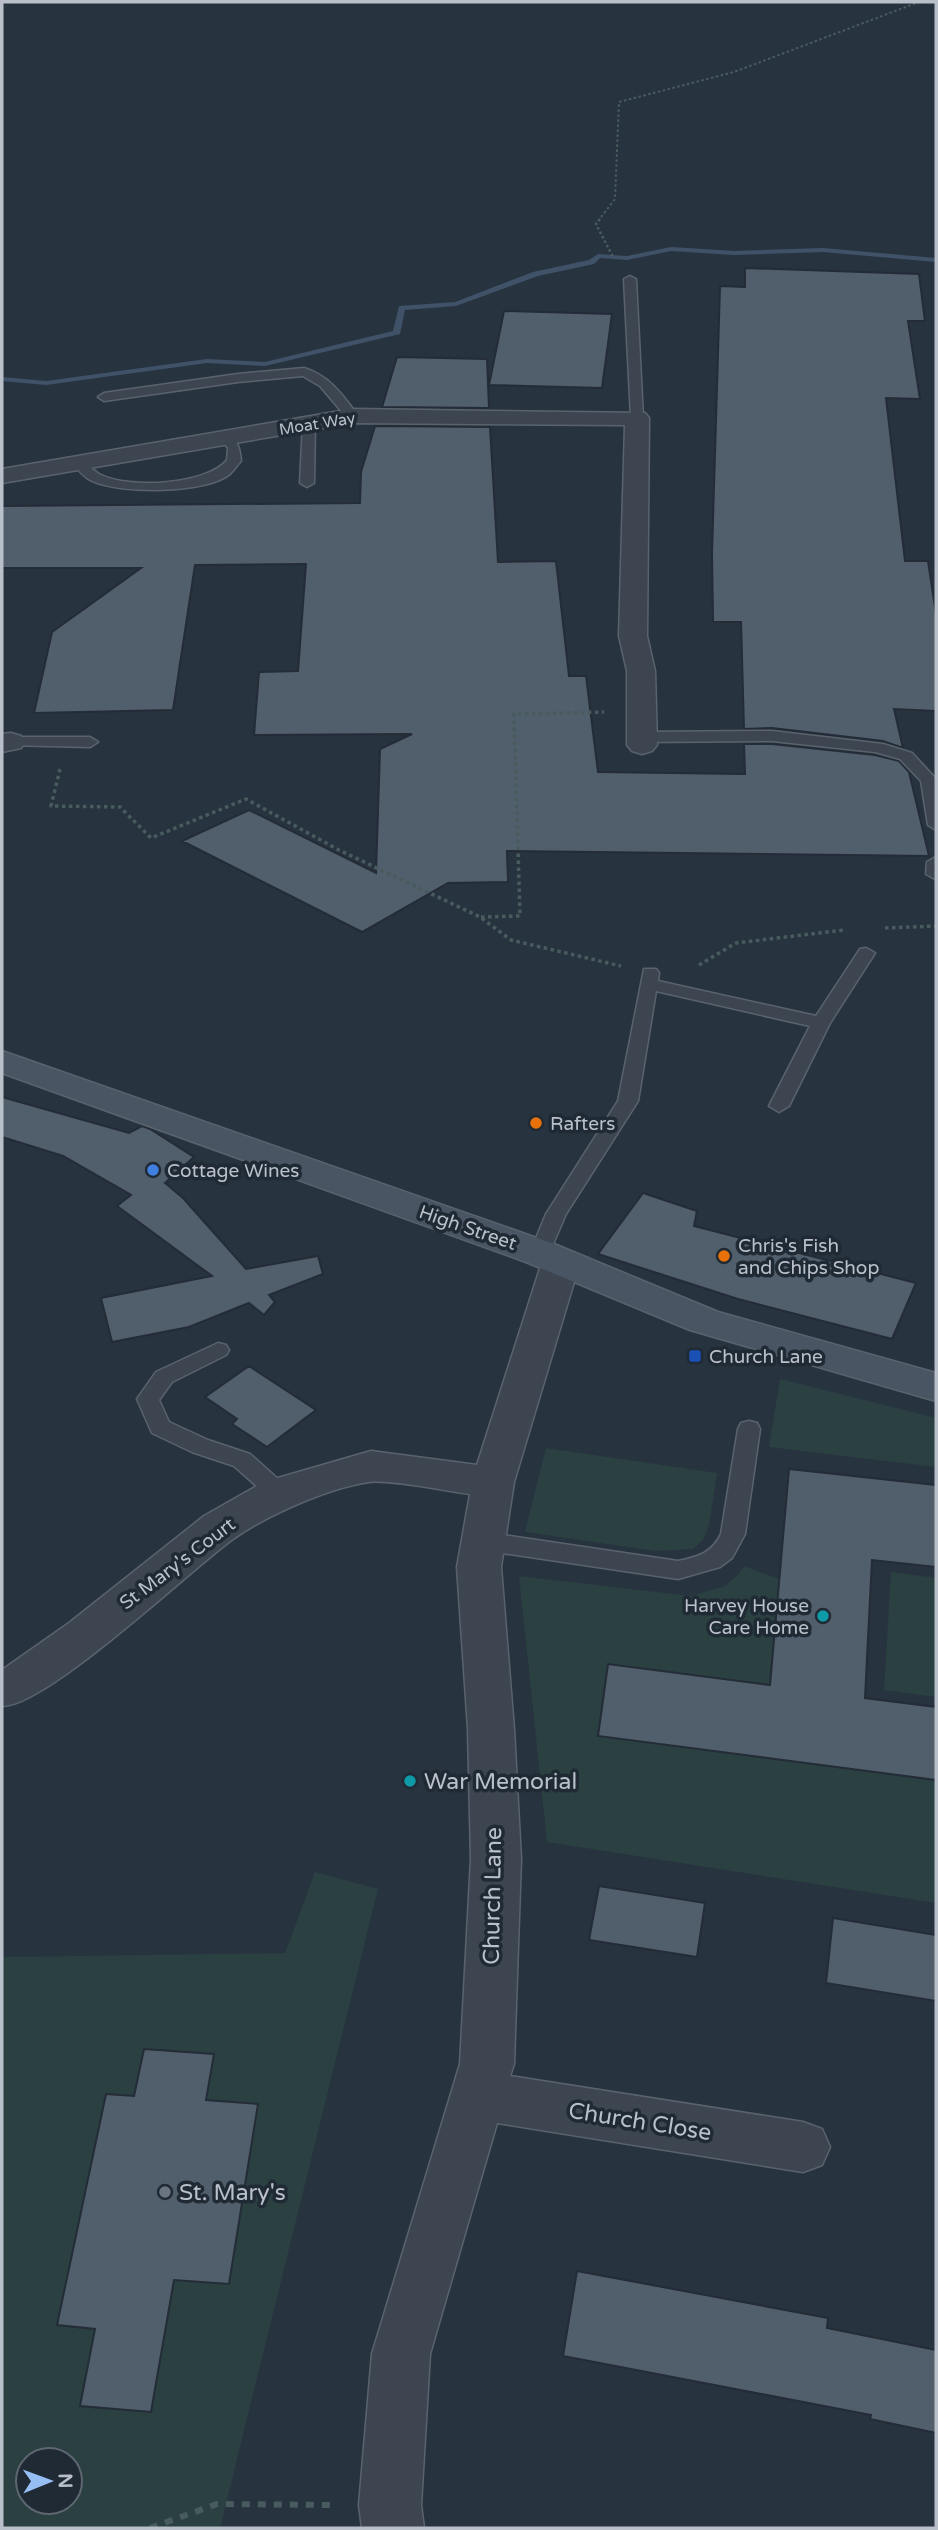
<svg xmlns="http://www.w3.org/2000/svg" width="938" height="2530" font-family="'Varela Round',sans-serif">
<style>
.green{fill:#2a4041;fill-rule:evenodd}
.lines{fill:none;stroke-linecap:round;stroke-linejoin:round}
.stream{fill:#3f5268;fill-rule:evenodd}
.building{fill:#515e6b;stroke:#232c37;stroke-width:2}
.lane-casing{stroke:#5a636d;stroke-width:3}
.street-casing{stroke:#5a636d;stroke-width:3}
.secondary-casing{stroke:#5a636d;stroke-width:3}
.path-far3{stroke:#485c5e;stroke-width:2;stroke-dasharray:2.5 2.5;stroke-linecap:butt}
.path-far2{stroke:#485c5e;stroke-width:2.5;stroke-dasharray:2.5 2.5;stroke-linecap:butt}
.path-far1{stroke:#485c5e;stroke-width:3.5;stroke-dasharray:3.5 3.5;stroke-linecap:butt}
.path{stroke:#485c5e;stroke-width:6;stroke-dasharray:8 8;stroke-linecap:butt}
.lane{fill:#3c4550;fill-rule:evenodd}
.street{fill:#3c4550;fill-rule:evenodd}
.secondary{fill:#4a5563;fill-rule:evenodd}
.food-dot{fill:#e8710a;stroke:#202a35;stroke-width:2.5}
.shop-dot{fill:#3f7fe0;stroke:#202a35;stroke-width:2.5}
.transit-dot{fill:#1a4fb4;stroke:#202a35;stroke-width:2.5}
.culture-dot{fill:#0f9aa8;stroke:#202a35;stroke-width:2.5}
.worship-dot{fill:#6b7280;stroke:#202a35;stroke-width:2.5}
.labels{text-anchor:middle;stroke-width:7;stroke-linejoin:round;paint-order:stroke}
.far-street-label{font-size:16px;fill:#b9c0ca;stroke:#202a35}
.poi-label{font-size:19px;fill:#b9c0ca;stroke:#202a35;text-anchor:start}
.street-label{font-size:19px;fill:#b9c0ca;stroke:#202a35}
.near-poi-label{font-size:23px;fill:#b9c0ca;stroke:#202a35;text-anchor:start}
.near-street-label{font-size:23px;fill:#b9c0ca;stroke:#202a35}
</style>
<rect width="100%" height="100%" fill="#283340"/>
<path class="green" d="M 780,1379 L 936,1418 L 936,1467 L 769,1447 Z
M 546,1448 L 717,1473 L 709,1525 L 704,1539 L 693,1549 L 655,1551 L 525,1532 Z
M 744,1566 L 779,1579 L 769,1684 L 609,1664 L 597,1736 L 936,1781 L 936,1903 L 547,1842 L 519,1576 L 691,1596 L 725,1586 L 739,1574 Z
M 891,1572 L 936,1578 L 936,1697 L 884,1690 Z
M 315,1872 L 378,1889 L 220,2528 L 2,2528 L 2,1957 L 285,1953 ZM 28,2460 L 70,2460 L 70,2502 L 28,2502 Z"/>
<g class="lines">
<path class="stream" d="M 671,247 L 734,251 L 823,248 L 936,258 L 936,262 L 823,252 L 734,255 L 671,251 L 627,260 L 600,258 L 594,264 L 538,276 L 456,306 L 405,310 L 400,334 L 265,366 L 207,363 L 46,385 L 2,381 L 2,377 L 46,381 L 207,359 L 265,362 L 393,331 L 399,306 L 455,302 L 533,272 L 589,260 L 598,254 L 627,256 Z"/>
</g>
<path class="building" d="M 745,268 L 919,274 L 925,321 L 908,321 L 920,399 L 886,398 L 905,561 L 928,561 L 936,614 L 936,711 L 894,709 L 903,748 L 883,741 L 772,728 L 744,729 L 741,622 L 713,622 L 712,553 L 720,286 L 745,287 Z
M 504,311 L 612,314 L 602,388 L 489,385 Z
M 397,357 L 487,359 L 489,408 L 382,407 Z
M 375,426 L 490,427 L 498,562 L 556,561 L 569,676 L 586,676 L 598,772 L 745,774 L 744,744 L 772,744 L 875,755 L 899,761 L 909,772 L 929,856 L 507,851 L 508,882 L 448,883 L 362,932 L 182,841 L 249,810 L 376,873 L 380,749 L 412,734 L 254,735 L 259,672 L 298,671 L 306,564 L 195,565 L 173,710 L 34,713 L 52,632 L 141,568 L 2,568 L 2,506 L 360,503 L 361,472 Z
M 2,1097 L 129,1133 L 142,1126 L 150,1129 L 194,1157 L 165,1183 L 183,1198 L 246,1269 L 318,1256 L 323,1274 L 269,1295 L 275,1302 L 264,1315 L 249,1303 L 189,1327 L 112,1342 L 101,1298 L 212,1276 L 117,1206 L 131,1195 L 63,1156 L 2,1137 Z
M 643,1193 L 697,1211 L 694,1226 L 916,1283 L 892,1339 L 738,1299 L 598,1254 Z
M 249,1366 L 316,1410 L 267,1447 L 232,1424 L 237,1419 L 205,1397 Z
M 789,1469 L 936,1485 L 936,1567 L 872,1560 L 865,1698 L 936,1707 L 936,1780 L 598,1736 L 608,1664 L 770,1685 Z
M 599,1886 L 705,1903 L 697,1957 L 589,1940 Z
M 833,1918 L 936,1935 L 936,2001 L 826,1983 Z
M 144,2049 L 214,2054 L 206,2100 L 258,2104 L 229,2284 L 174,2280 L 151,2412 L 80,2406 L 95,2329 L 57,2325 L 106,2094 L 134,2096 Z
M 577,2271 L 828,2318 L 827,2328 L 936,2350 L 936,2433 L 870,2419 L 871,2415 L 563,2356 Z"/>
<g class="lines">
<defs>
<path id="lane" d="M 630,276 L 636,279 L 643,418 L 637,422 L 631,418 L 624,279 Z
M 304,368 C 328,375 342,394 356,413 L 356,419 L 348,419 L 320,386 L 303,376 L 238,382 L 104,401 L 98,397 L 104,393 L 238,374 Z
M 309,419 L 315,423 L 314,483 L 307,487 L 300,483 L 303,423 Z
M 226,434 C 238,438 240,450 241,461 C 237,465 234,470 230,474 C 205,494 121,494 92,481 C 84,477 78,470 72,463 L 79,459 C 88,462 92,471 101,475 C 129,489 207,485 227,460 L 228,448 L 220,438 Z
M 772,731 L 883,744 L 912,753 L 936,779 L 936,830 L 928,825 L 921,781 L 900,759 L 875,752 L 772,741 L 642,742 L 634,737 L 642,732 Z
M 11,737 L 90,737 L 98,742 L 90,747 L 5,745 L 3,742 L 5,739 Z
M 936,857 L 936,879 L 935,879 L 926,874 L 927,862 Z
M 866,948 L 875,953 L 830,1023 L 789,1106 L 779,1112 L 769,1106 L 810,1026 L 656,991 L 638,1101 L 566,1214 L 547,1258 L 533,1258 L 530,1253 L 546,1214 L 618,1101 L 644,969 L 656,969 L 659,973 L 658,981 L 816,1016 L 860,949 Z
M 218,1343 L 226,1345 L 229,1350 L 226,1355 L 172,1382 L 159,1400 L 169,1422 L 208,1440 L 250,1454 L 287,1487 L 291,1493 L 287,1499 L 279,1501 L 271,1499 L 234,1466 L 192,1452 L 152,1433 L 137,1399 L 156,1372 Z
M 749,1421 L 757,1423 L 760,1429 L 745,1534 L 732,1558 L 720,1567 L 678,1579 L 482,1550 L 474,1547 L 470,1541 L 474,1535 L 482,1532 L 678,1561 C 698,1557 712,1553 721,1534 L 738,1429 L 741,1423 Z"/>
<path id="street" d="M 352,409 L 645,413 L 649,418 L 647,636 L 655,671 L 657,745 L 652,751 L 642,754 L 632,751 L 627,745 L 627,671 L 619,636 L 625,425 L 352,423 L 2,483 L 2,469 Z
M 11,733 L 21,736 L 25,742 L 21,748 L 2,752 L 2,734 Z
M 561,1249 L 575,1253 L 580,1262 L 514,1482 L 501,1567 L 514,1729 L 521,1859 L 514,2064 L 510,2076 L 803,2122 L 822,2129 L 830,2147 L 822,2165 L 803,2172 L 497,2123 L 430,2354 L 421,2505 L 424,2528 L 362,2528 L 359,2505 L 372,2354 L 460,2064 L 471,1859 L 468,1729 L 457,1567 L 470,1494 C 446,1491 389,1479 369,1482 C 328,1488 267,1515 233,1539 C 189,1571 46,1707 2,1706 L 2,1670 L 69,1623 L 204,1516 L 264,1482 L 371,1451 L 477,1465 L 542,1262 L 547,1253 Z"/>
<path id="secondary" d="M 2,1051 L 554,1244 L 718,1312 L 936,1373 L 936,1401 L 690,1330 L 526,1262 L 2,1073 Z"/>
</defs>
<use href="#lane" class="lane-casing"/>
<use href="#street" class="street-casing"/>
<use href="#secondary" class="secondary-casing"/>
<path class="path-far3" d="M 598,221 L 615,199 L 619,102 L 734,72 L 919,2"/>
<path class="path-far2" d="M 600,219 L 596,224 L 613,257"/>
<path class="path-far1" d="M 60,769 L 51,806 L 120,807 L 151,838 L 246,799 L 339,850 L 480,917 L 511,940 L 621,966
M 481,917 L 520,916 L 514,714 L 604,712
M 885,928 L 936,926
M 699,965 L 736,943 L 844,930"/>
<path class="path" d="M 150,2528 L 217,2504 L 334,2505"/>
<use href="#lane" class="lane"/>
<use href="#street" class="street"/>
<use href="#secondary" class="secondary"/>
</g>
<g class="food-dot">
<circle cx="536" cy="1123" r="7"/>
<circle cx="724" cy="1256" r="7"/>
</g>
<circle class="shop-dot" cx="153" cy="1170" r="7"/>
<rect class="transit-dot" x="688" y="1349" width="14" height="14" rx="3.5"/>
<g class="culture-dot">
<circle cx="823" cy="1616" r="7"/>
<circle cx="410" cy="1781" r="7"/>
</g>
<circle class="worship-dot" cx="165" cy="2192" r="7"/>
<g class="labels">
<g class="far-street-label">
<text transform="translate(317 423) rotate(-9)" y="6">Moat Way</text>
</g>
<g class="poi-label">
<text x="550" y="1130">Rafters</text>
<text x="167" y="1177">Cottage Wines</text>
<text x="738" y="1252">Chris's Fish<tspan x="738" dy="22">and Chips Shop</tspan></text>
<text x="709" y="1363">Church Lane</text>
<text x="809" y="1612" text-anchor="end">Harvey House<tspan x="809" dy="22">Care Home</tspan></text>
</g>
<g class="street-label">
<text transform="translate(468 1227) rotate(19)" y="7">High Street</text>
<text transform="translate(177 1563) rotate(-37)" y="7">St Mary's Court</text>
</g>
<g class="near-poi-label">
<text x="424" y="1789">War Memorial</text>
<text x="179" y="2200">St. Mary's</text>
</g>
<g class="near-street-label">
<text transform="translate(492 1896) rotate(-89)" y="8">Church Lane</text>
<text transform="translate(640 2121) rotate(9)" y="8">Church Close</text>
</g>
</g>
<rect width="938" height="2530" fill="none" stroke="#b9c0ca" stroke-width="7"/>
<g transform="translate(49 2481) rotate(89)"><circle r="33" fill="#202a35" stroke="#5d6671" stroke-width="2"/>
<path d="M0-5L12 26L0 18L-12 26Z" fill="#96bef2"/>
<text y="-10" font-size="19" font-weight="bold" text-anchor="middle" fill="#b9c0ca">N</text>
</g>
</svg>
